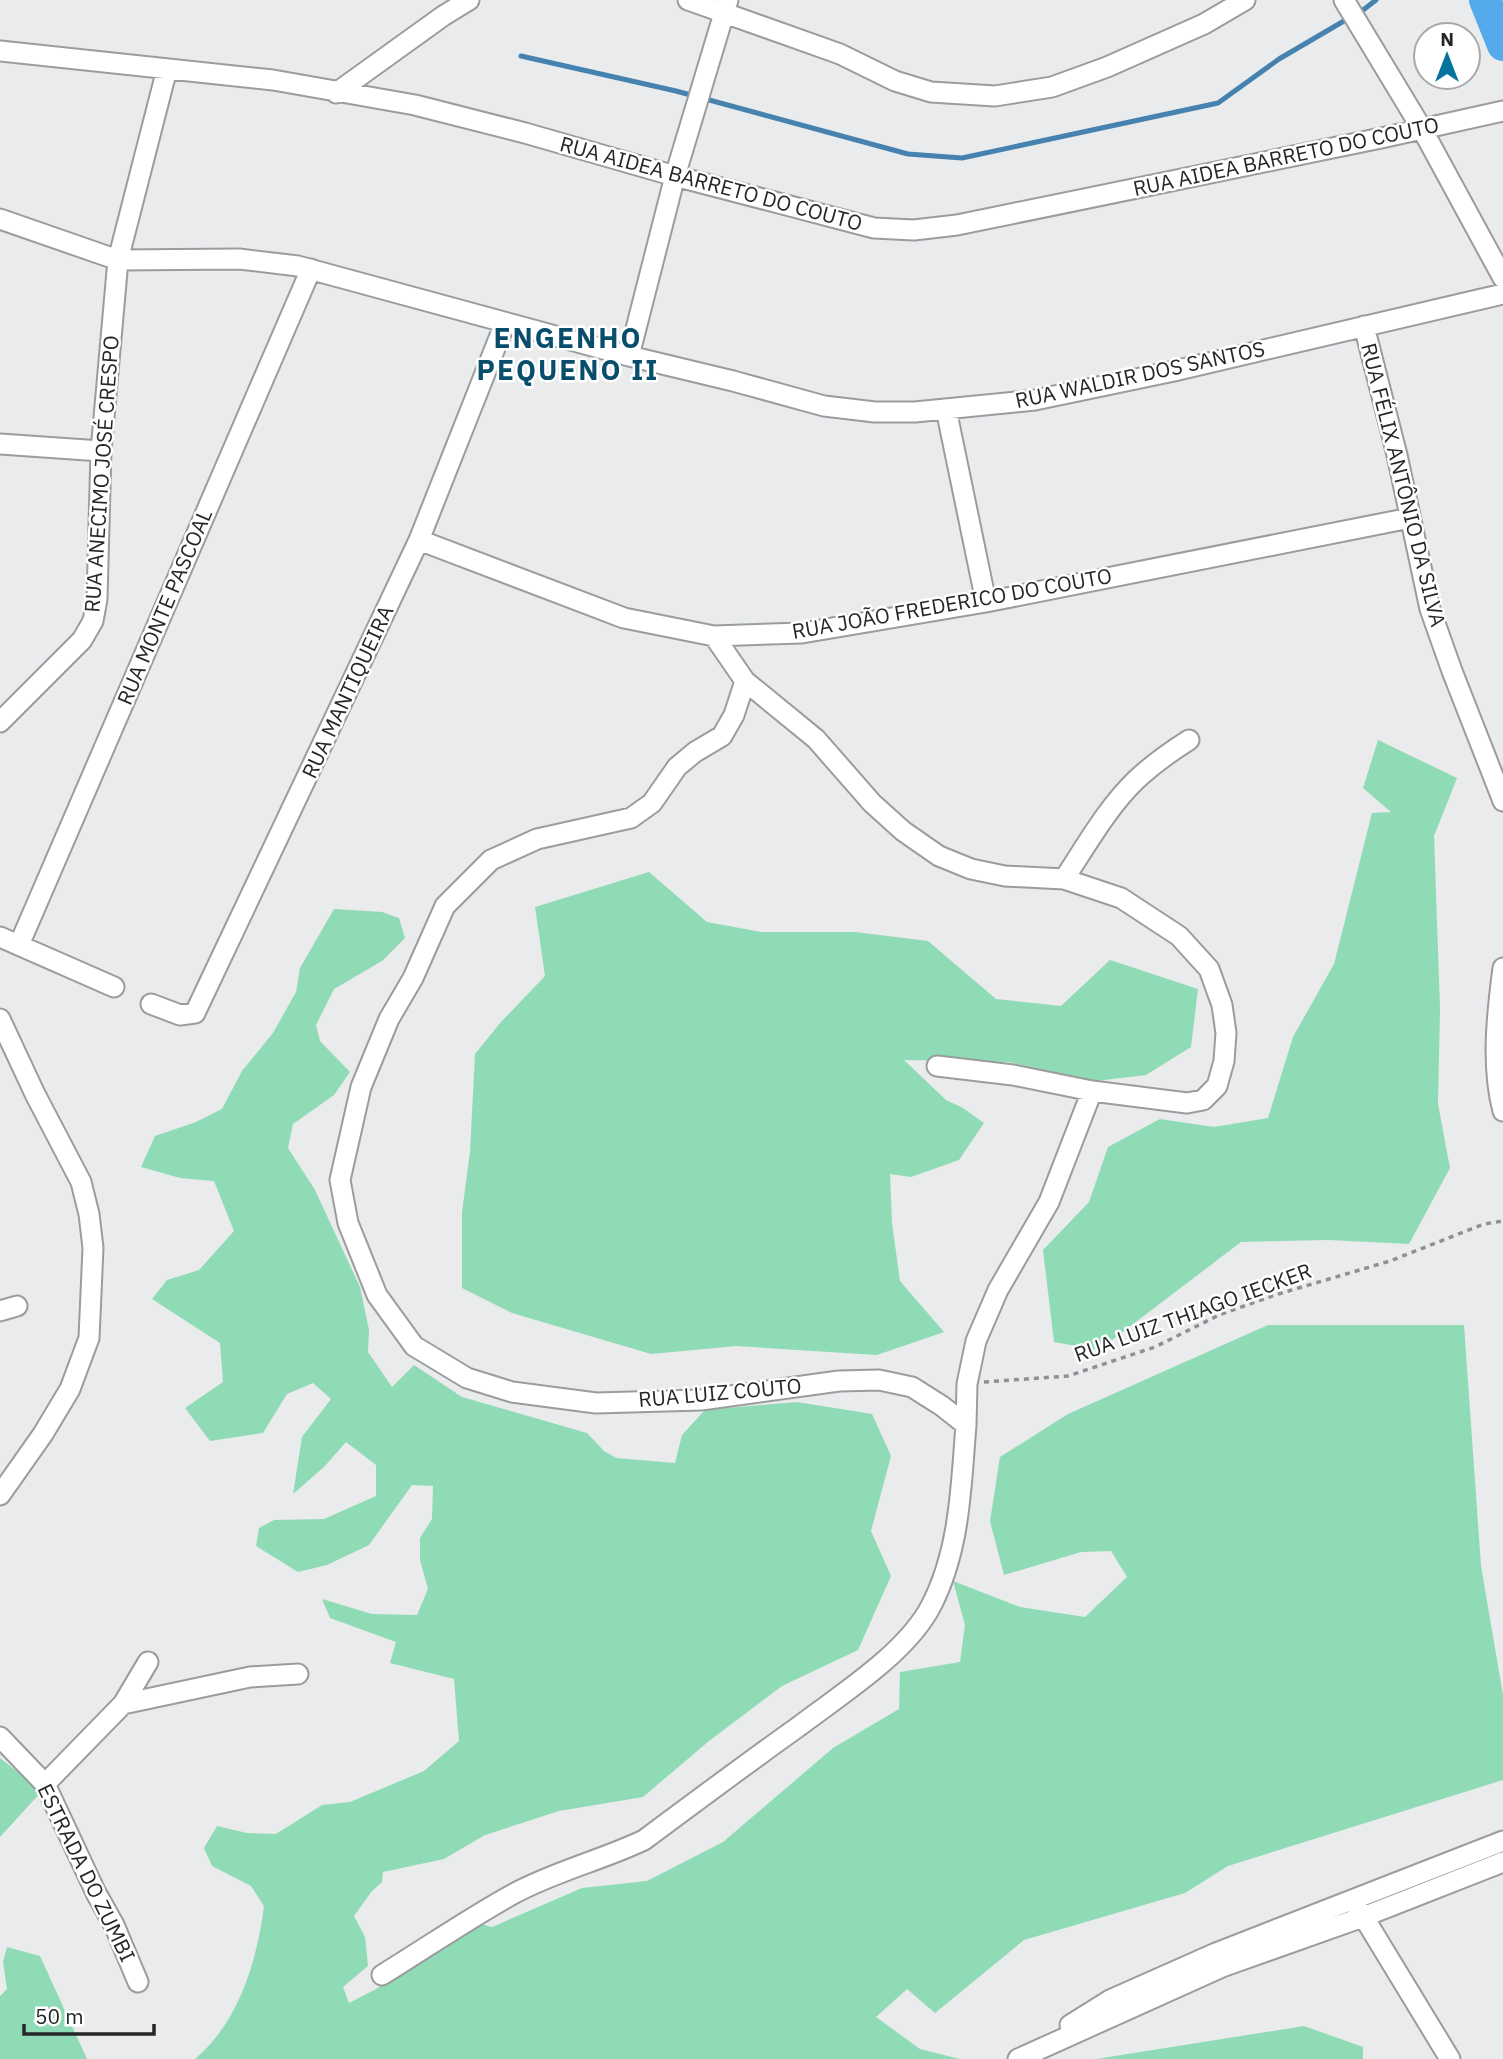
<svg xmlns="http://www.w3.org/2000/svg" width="1503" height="2059" font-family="'IBM Plex Sans',sans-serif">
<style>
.green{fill:#8fdbb5}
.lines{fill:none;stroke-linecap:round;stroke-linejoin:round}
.stream{stroke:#4682b0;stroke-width:5}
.river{stroke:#54aaeb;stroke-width:32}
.minor-casing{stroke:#9a9c9e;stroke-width:23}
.path{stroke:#8f9092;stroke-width:3.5;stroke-dasharray:5 5;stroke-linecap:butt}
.minor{stroke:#fff;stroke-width:19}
.labels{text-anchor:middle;stroke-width:5;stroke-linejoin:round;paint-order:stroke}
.street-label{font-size:21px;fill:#252627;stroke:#fff}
.district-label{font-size:28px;font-weight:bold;letter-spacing:2px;fill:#084e6c;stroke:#fff}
</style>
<rect width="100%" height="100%" fill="#e9ebed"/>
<path class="green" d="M 1378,740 L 1457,778 L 1434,836 L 1440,1008 L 1438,1104 L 1450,1168 L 1409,1244 L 1328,1240 L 1241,1242 L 1099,1350 L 1054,1342 L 1043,1250 L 1089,1202 L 1108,1147 L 1160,1119 L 1214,1127 L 1268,1118 L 1293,1037 L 1334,964 L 1372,813 L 1391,812 L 1363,788 Z
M 649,872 L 707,922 L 761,932 L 855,932 L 928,941 L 996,999 L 1061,1006 L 1110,960 L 1198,989 L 1191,1047 L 1146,1075 L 1096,1081 L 1009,1062 L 904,1060 L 946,1100 L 963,1108 L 984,1123 L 959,1160 L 911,1177 L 890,1174 L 892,1223 L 900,1281 L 944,1332 L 877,1355 L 736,1346 L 651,1354 L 512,1313 L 462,1288 L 462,1212 L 470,1152 L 475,1054 L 501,1022 L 545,976 L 535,907 Z
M 334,909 L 382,912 L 399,918 L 405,938 L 382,961 L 334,989 L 316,1025 L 320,1041 L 350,1072 L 334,1095 L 293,1124 L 288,1148 L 315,1190 L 360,1287 L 369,1330 L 368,1352 L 392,1387 L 414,1365 L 462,1397 L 587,1433 L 604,1451 L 616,1458 L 675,1463 L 682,1435 L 705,1410 L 797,1402 L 872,1414 L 891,1456 L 871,1531 L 891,1576 L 858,1650 L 782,1686 L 709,1741 L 643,1797 L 559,1811 L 485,1835 L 444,1859 L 383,1872 L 382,1882 L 372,1891 L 354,1916 L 365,1937 L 368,1966 L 343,1987 L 349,2003 L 376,1989 L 478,1923 L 492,1927 L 582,1888 L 647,1881 L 723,1842 L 833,1748 L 899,1709 L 900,1672 L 960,1662 L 965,1625 L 953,1581 L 1020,1607 L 1085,1617 L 1127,1577 L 1111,1551 L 1081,1552 L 1004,1575 L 990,1521 L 1000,1457 L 1068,1414 L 1268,1325 L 1464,1325 L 1481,1566 L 1503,1695 L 1503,1780 L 1228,1866 L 1185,1893 L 1024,1940 L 935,2013 L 907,1989 L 876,2017 L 920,2049 L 960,2059 L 195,2059 C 239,2022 257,1961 264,1906 L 251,1886 L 212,1866 L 204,1848 L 217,1826 L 247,1833 L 276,1834 L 322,1805 L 350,1802 L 424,1771 L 459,1741 L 454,1679 L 390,1663 L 396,1642 L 330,1618 L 322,1599 L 372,1614 L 417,1615 L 428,1589 L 420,1560 L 420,1538 L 432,1519 L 433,1486 L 412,1485 L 369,1545 L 327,1565 L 298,1572 L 256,1546 L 259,1528 L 274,1520 L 324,1519 L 376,1496 L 376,1465 L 346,1442 L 324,1467 L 293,1494 L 302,1437 L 331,1399 L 313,1383 L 287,1394 L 263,1433 L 210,1441 L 185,1408 L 223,1382 L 220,1343 L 152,1299 L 167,1280 L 199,1270 L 234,1231 L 214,1181 L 180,1178 L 141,1167 L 155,1136 L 196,1122 L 222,1109 L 242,1071 L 273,1033 L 296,992 L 300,968 Z
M 0,1758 L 42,1791 L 0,1837 Z
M 7,1947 L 40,1956 L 87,2059 L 0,2059 L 0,1996 L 7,1989 L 3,1962 Z
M 1304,2026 L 1363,2047 L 1363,2059 L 1096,2059 Z"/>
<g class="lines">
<path class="stream" d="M 1358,14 L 1376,0
M 521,56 L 676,91 L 908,154 L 962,158 L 1218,103 L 1279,59 L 1349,18"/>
<path class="river" d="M 1485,0 L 1503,45"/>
<defs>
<path id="minor" d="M 688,0 L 840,54 L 895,81 L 931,92 L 995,96 L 1052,87 L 1107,67 L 1204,24 L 1245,0
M 1344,0 L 1422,129 L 1503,278
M 0,51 L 273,80 L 415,105 L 525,133 L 675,176 L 874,228 L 914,230 L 957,225 L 1386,137 L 1503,111
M 336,93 L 443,16 L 469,0
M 0,219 L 118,260 L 239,259 L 298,266 L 629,356 L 733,381 L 824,406 L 875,412 L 915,412 L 1035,400 L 1174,371 L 1503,294
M 1364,326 L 1397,455 L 1430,609 L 1452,671 L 1503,801
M 629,356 L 675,176 L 728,0
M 946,409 L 986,602
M 0,444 L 101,451
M 419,540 L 624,618 L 714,636 L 802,633 L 986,602 L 1410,518
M 714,636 L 745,681 L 816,739 L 872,803 L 903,831 L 939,856 L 971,869 L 1005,876 L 1064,879 L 1121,898 L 1179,936 L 1209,969 L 1222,1005 L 1226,1033 L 1224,1061 L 1217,1086 L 1203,1100 L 1187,1103 L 1092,1091 L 1013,1075 L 937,1066
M 0,722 L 82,640 L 93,621 L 97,599 L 101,451 L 118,260 L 167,69
M 1064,879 C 1086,846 1107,808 1136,780 C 1152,765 1170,752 1189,740
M 0,937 L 114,987
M 19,945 L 311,269
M 1503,968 C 1497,1014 1491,1065 1503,1111
M 151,1004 L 180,1015 L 195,1013 L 419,540 L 505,323
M 0,1019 L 35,1094 L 81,1182 L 89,1214 L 93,1248 L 89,1338 L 70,1389 L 43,1434 L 0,1495
M 0,1311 L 17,1306
M 966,1425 L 967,1384 L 976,1341 L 998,1290 L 1049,1202 L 1092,1091
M 123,1704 L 148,1662
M 0,1737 L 45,1784 L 96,1893 L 114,1925 L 138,1982
M 45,1784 L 123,1704 L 250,1677 L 298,1674
M 1357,1906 L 1450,2059
M 382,1975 C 426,1948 469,1918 515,1893 C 556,1871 602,1860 644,1840 C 695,1802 746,1764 798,1727 C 840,1695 906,1654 931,1606 C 960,1550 961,1487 966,1425 L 942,1406 L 912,1387 L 879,1380 L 839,1381 L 701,1400 L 596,1403 L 512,1392 L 467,1378 L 414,1346 L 377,1295 L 348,1223 L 340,1180 L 361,1087 L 389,1019 L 413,978 L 445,906 L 491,860 L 537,839 L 631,818 L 652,803 L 677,767 L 695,752 L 722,736 L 734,715 L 745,681
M 1070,2025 L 1110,2000 L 1216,1953 L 1503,1841
M 1018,2059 L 1222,1967 L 1363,1917 L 1503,1862"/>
</defs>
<use href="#minor" class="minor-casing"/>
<path class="path" d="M 984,1382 L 1068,1376 L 1155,1347 L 1219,1315 L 1275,1295 L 1390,1261 L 1484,1224 L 1503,1221"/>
<use href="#minor" class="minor"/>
</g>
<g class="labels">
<g class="street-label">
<text transform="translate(1286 157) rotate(-12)" y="7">RUA AIDEA BARRETO DO COUTO</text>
<text transform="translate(711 184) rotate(15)" y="7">RUA AIDEA BARRETO DO COUTO</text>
<text transform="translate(1140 375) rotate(-12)" y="7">RUA WALDIR DOS SANTOS</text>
<text transform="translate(102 474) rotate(-86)" y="7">RUA ANECIMO JOSÉ CRESPO</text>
<text transform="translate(1403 485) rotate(76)" y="7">RUA FÉLIX ANTÔNIO DA SILVA</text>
<text transform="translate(952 604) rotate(-10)" y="7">RUA JOÃO FREDERICO DO COUTO</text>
<text transform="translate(165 607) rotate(-67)" y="7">RUA MONTE PASCOAL</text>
<text transform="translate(348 692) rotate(-65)" y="7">RUA MANTIQUEIRA</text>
<text transform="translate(1193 1313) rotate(-20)" y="7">RUA LUIZ THIAGO IECKER</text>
<text transform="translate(720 1393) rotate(-5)" y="7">RUA LUIZ COUTO</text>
<text transform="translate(86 1873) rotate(64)" y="7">ESTRADA DO ZUMBI</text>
</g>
<g class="district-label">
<text x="568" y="348">ENGENHO<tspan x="568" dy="32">PEQUENO II</tspan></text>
</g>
</g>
<g transform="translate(1447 56)"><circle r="33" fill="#ffffff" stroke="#a8a8a9" stroke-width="2"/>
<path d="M0-5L12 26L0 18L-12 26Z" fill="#04739e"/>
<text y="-10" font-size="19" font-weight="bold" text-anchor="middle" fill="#252627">N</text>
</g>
<path d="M24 2024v10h130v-10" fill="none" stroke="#252627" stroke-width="3.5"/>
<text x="35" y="2024" font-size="21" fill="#252627" stroke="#ffffff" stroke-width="5" paint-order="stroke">50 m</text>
</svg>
